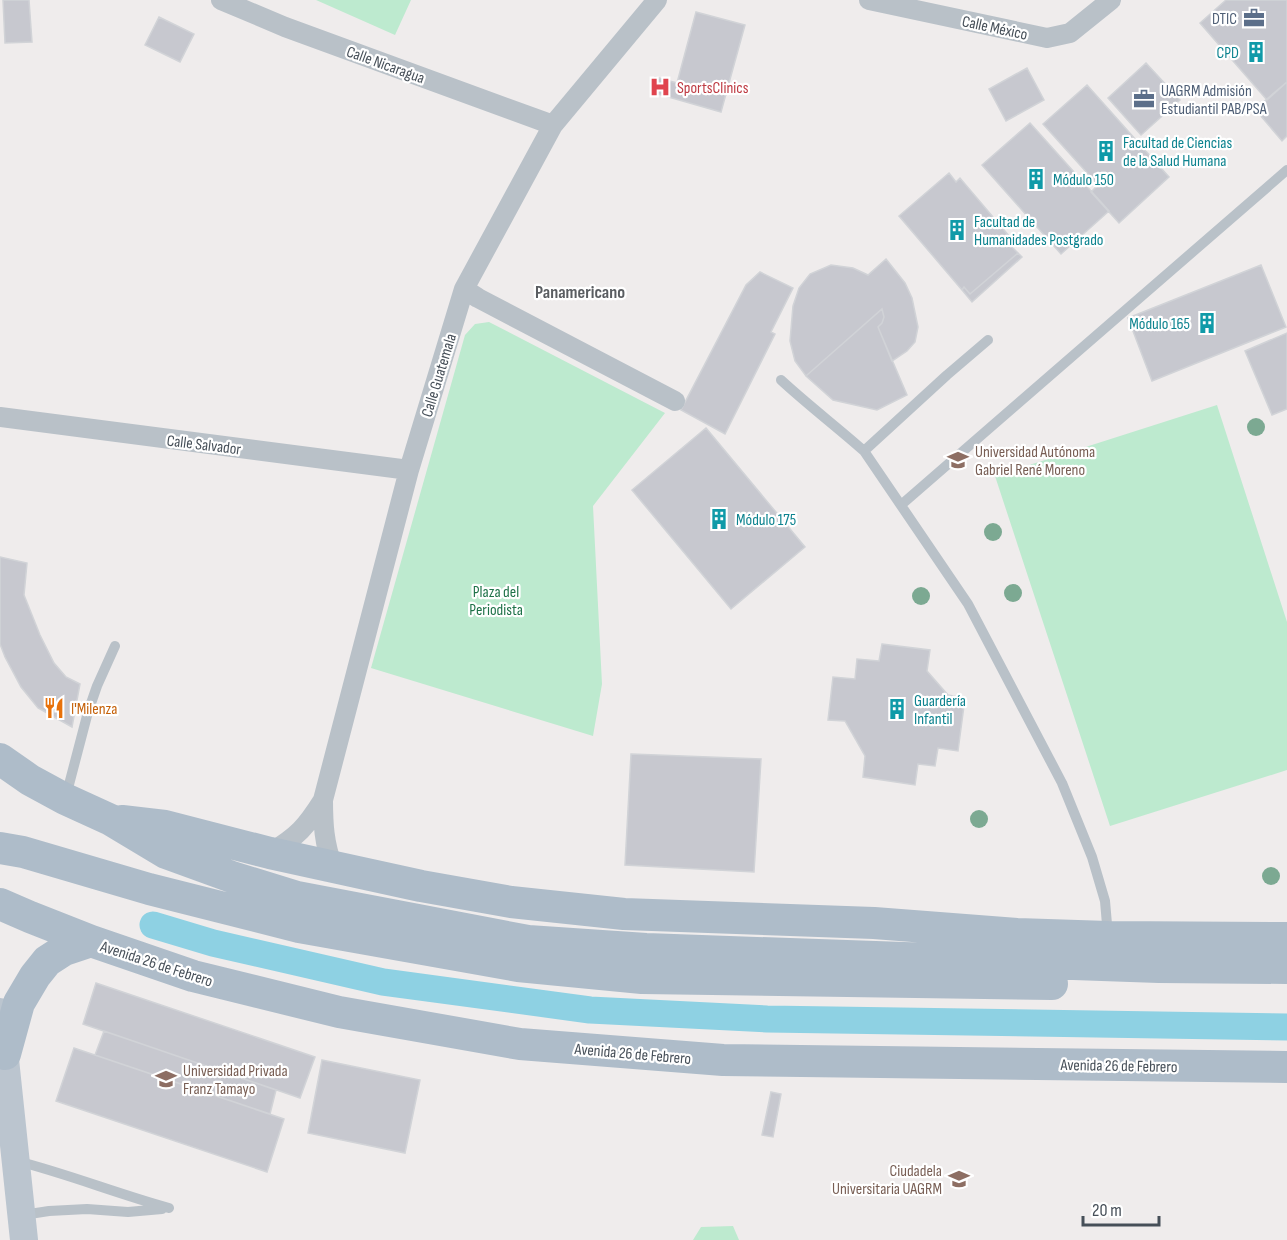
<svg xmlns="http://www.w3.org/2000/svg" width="1287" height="1240" font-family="'Sofia Sans Condensed',sans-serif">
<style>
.green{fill:#bdeacf}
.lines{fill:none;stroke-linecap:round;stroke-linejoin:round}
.canal{stroke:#8ed1e3;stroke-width:27}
.building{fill:#c7c8cf;stroke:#d1d3d7;stroke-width:1.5}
.service{stroke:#b9c1c8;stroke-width:10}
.minor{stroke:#b9c1c8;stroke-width:20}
.secondary{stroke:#bbc5cf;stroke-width:28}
.primary{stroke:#aebcc9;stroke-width:32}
.tree{fill:#7ca992}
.labels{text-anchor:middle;stroke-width:4.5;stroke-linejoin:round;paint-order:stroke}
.service-label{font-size:16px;fill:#4e5e75;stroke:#fff;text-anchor:end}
.street-label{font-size:16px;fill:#464f58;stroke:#fff}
.culture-label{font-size:16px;fill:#0d838f;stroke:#fff;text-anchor:start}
.health-label{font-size:16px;fill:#be3a42;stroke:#fff;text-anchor:start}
.education-label{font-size:16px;fill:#785e54;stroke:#fff;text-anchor:start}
.park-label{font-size:16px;fill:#1e7248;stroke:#fff}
.food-label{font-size:16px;fill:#c56008;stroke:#fff;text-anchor:start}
.neighbourhood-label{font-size:18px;font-weight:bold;fill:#5a5d61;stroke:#fff}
</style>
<rect width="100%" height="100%" fill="#efecec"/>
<path class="green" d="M 316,0 L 411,0 L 395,35 Z
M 489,322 L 665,413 L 593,506 L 602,684 L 593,736 L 371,668 L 465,335 L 475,324 Z
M 1217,405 L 1287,622 L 1287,770 L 1110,826 L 995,476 Z
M 733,1226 L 739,1240 L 693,1240 L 701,1227 Z"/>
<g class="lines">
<path class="canal" d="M 153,925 L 213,943 L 383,982 L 590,1010 L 767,1019 L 1287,1027"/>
</g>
<path class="building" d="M 3,0 L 29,0 L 32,42 L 5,43 Z
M 1226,0 L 1287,0 L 1287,82 L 1267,100 L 1200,23 Z
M 696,12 L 745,25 L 721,112 L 651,92 L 655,77 L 677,83 Z
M 159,17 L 194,34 L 180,62 L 145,45 Z
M 1146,63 L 1180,100 L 1141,135 L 1108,98 Z
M 1027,68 L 1044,100 L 1006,121 L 989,89 Z
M 1287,82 L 1287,136 L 1282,141 L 1255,109 Z
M 1087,85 L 1169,177 L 1119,223 L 1091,192 L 1098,185 L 1043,124 Z
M 1030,123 L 1109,211 L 1061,254 L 982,165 Z
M 949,173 L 956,182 L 960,178 L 1015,243 L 1011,246 L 1018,253 L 970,294 L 964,287 L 962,290 L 899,216 Z
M 1018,253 L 1022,257 L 972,302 L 962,290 L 964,287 L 970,294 Z
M 886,259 L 905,283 L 912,298 L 918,327 L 915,342 L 907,351 L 892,361 L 878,327 L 882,323 L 884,317 L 882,309 L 806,376 L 795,361 L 790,341 L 793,306 L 799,288 L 810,274 L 831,265 L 853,268 L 868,275 Z
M 1261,265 L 1286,327 L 1152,381 L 1128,318 Z
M 760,272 L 793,288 L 771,332 L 775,334 L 725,434 L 681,410 L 746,285 Z
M 882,309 L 884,317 L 882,323 L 878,327 L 907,395 L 877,410 L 833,400 L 806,376 Z
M 1287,333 L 1287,409 L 1272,415 L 1245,351 Z
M 706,428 L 805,547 L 731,609 L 632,490 Z
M 0,557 L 27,563 L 24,595 L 40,635 L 54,663 L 66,677 L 80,684 L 72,727 L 38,708 L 21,687 L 5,657 L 0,644 Z
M 882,644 L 930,650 L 927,671 L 948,695 L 965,698 L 958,751 L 938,748 L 935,766 L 918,764 L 915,785 L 863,777 L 865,756 L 845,721 L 828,720 L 833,677 L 855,679 L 857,659 L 879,661 Z
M 631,754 L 761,759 L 754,872 L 625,865 Z
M 96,983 L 315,1057 L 300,1098 L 83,1024 Z
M 104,1031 L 276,1090 L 270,1114 L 95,1055 Z
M 74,1048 L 284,1119 L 267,1172 L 56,1101 Z
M 322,1060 L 420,1080 L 405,1153 L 308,1133 Z
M 771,1092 L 781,1094 L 773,1137 L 762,1135 Z"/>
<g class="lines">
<path class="service" d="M 988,340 L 947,375 L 864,451 L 968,604 L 1062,783 L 1092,857 L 1105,901 L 1108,936
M 781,380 C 808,405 837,427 864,451
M 901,505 L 1287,170
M 66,796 L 88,712 L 97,686 L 115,646
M 17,1161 C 68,1174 118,1194 169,1208
M 23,1215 L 49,1211 L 87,1209 L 128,1212 L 162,1209"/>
<path class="minor" d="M 221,0 L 285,27 L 553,125
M 869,0 L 1047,38 L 1070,33 L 1111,0
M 464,289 L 478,298 L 675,401
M 0,417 L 409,470
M 270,853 C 298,836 306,827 323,800
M 333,867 C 324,844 323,823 323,800 L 409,470 L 464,289 L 553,125 L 657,0"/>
<path class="secondary" d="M 0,1012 L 24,1240"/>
<path class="primary" d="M 0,759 L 30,780 L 65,799 L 111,820 L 166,853 L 232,877 L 297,897 L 528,941 L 646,949 L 1159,967 L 1287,968
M 122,821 L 165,826 L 270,853 L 421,886 L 511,902 L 624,914 L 874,923 L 1017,934 L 1108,937 L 1287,938
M 0,848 L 23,852 L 149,889 L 299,927 L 518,966 L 642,978 L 1052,984
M 0,904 L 30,917 L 91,941 L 193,976 L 339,1012 L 520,1044 L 723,1060 L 1287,1067
M 5,1054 L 19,1003 L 35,976 L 47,961 L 64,950 L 91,941"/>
</g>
<g class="tree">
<circle cx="1256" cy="427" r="9"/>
<circle cx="993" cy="532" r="9"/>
<circle cx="1013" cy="593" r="9"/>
<circle cx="921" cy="596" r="9"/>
<circle cx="979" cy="819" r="9"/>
<circle cx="1271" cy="876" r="9"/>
</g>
<defs>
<symbol id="office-bare" viewBox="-9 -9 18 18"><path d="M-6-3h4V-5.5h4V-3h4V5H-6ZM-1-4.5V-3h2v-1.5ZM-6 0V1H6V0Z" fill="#5c6f8a" stroke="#fff" stroke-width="2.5" paint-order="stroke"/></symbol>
<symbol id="building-bare" viewBox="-9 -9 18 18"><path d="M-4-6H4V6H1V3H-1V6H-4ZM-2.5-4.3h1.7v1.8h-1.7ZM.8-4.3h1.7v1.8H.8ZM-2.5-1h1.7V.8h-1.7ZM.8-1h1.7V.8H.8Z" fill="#0f9aa8" stroke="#fff" stroke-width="2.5" paint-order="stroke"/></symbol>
<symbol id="hospital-bare" viewBox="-9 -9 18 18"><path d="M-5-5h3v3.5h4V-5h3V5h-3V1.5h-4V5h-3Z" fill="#e0444e" stroke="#fff" stroke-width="2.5" paint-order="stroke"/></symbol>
<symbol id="university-bare" viewBox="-9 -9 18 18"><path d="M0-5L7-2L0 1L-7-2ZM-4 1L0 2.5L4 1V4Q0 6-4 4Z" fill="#8d6e63" stroke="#fff" stroke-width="2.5" paint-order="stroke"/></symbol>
<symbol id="restaurant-bare" viewBox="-9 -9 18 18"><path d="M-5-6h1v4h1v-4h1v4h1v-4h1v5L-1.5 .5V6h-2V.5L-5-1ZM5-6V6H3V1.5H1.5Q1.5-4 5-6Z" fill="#e8710a" stroke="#fff" stroke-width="2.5" paint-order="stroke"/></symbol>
</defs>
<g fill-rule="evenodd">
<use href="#office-bare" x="1239" y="3" width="30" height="30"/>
<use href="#building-bare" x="1241" y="37" width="30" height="30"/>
<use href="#hospital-bare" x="645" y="72" width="30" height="30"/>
<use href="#office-bare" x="1129" y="84" width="30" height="30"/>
<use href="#building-bare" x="1091" y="136" width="30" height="30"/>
<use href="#building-bare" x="1021" y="164" width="30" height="30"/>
<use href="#building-bare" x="942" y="215" width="30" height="30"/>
<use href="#building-bare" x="1192" y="308" width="30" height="30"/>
<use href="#university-bare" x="943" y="445" width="30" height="30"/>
<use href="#building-bare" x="704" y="504" width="30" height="30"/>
<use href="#restaurant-bare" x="39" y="693" width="30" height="30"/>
<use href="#building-bare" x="882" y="694" width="30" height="30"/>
<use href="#university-bare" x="151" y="1064" width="30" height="30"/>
<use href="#university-bare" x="944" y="1164" width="30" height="30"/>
</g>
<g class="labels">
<g class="service-label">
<text x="1237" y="24">DTIC</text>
<text x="1161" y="96" text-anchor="start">UAGRM Admisión<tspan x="1161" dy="18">Estudiantil PAB/PSA</tspan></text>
</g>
<g class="street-label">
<text transform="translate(995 27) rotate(12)" y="6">Calle México</text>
<text transform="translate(386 64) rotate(20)" y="6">Calle Nicaragua</text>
<text transform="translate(438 375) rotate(-73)" y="6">Calle Guatemala</text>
<text transform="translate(204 444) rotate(7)" y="6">Calle Salvador</text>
<text transform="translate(157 963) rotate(18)" y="6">Avenida 26 de Febrero</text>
<text transform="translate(633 1053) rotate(5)" y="6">Avenida 26 de Febrero</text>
<text transform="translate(1119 1065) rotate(1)" y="6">Avenida 26 de Febrero</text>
</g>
<g class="culture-label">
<text x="1239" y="58" text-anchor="end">CPD</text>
<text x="1123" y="148">Facultad de Ciencias<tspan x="1123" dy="18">de la Salud Humana</tspan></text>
<text x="1053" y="185">Módulo 150</text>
<text x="974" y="227">Facultad de<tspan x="974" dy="18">Humanidades Postgrado</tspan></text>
<text x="1190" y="329" text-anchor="end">Módulo 165</text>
<text x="736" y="525">Módulo 175</text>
<text x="914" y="706">Guardería<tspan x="914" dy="18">Infantil</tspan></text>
</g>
<g class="health-label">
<text x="677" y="93">SportsClinics</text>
</g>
<g class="education-label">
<text x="975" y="457">Universidad Autónoma<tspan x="975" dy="18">Gabriel René Moreno</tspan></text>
<text x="183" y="1076">Universidad Privada<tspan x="183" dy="18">Franz Tamayo</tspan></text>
<text x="942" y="1176" text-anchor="end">Ciudadela<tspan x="942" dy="18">Universitaria UAGRM</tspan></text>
</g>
<g class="park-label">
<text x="496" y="597">Plaza del<tspan x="496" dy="18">Periodista</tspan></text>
</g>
<g class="food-label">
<text x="71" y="714">I'Milenza</text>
</g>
<g class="neighbourhood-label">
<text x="580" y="298">Panamericano</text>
</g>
</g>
<path d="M1083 1216v9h76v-9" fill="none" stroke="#464f58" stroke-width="3"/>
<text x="1092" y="1216" font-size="18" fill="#464f58" stroke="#ffffff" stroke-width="4.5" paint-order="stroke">20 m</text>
</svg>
